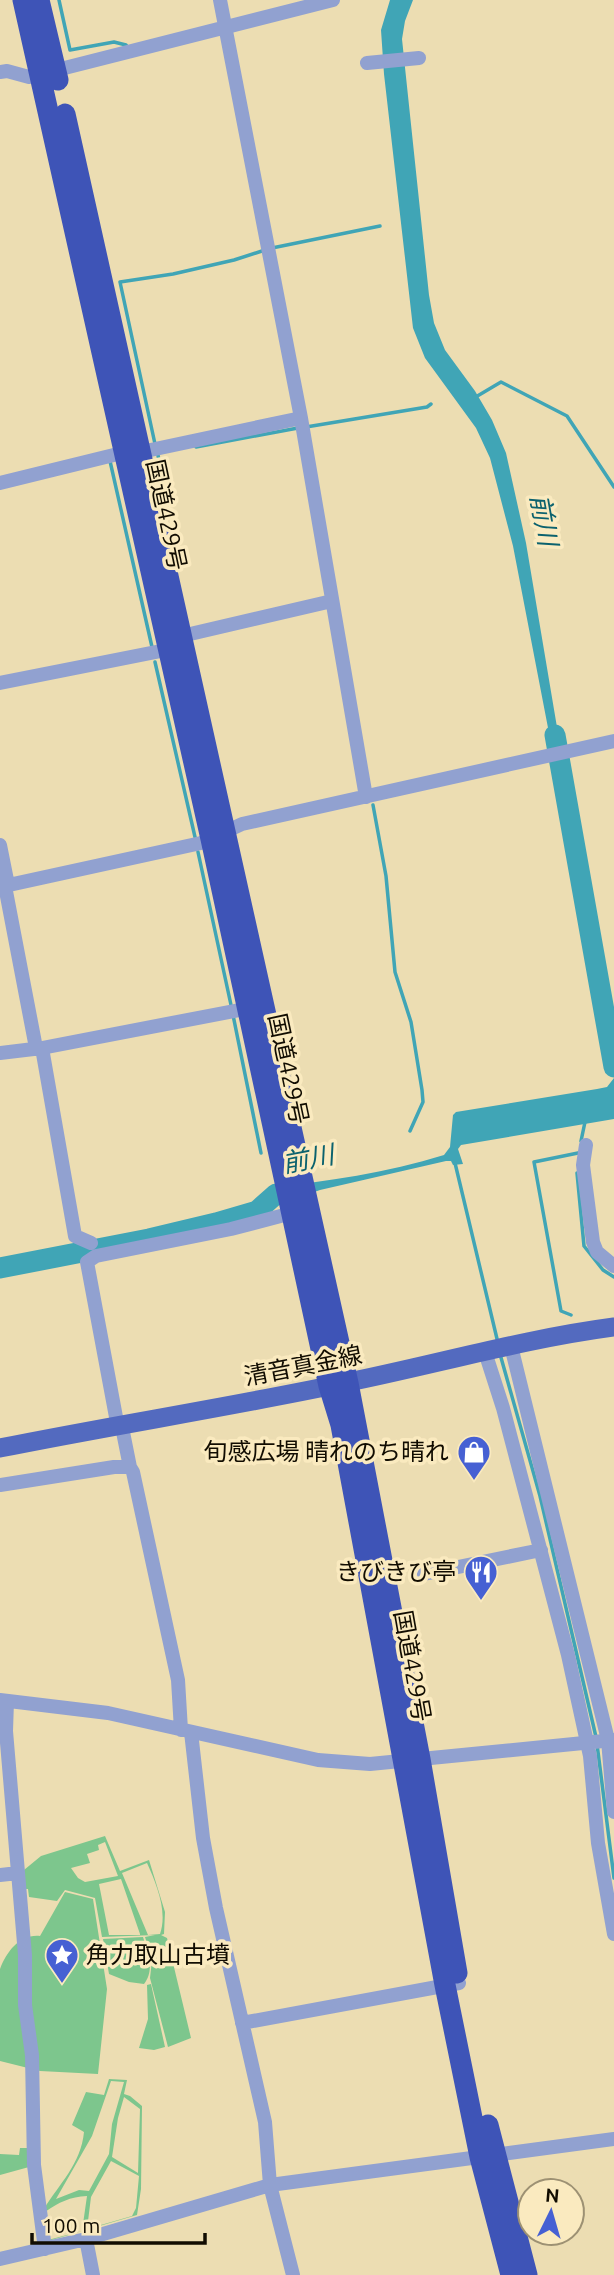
<svg xmlns="http://www.w3.org/2000/svg" width="614" height="2275" font-family="Ubuntu,'Noto Sans JP',sans-serif">
<style>
.green{fill:#7dc68d;fill-rule:evenodd}
.water{fill:#40a5b6}
.lines{fill:none;stroke-linecap:round;stroke-linejoin:round}
.stream{stroke:#40a5b6;stroke-width:3.5}
.river{stroke:#40a5b6;stroke-width:21}
.minor{stroke:#91a1d0;stroke-width:14}
.major{stroke:#536abf;stroke-width:19}
.highway{stroke:#3e54b7;stroke-width:21}
.labels{text-anchor:middle;stroke-width:7;stroke-linejoin:round;paint-order:stroke}
.street-label{font-size:24px;fill:#110c01;stroke:#faeabf}
.poi-label{font-size:24px;fill:#110c01;stroke:#faeabf;text-anchor:end}
.water-label{font-size:26px;font-style:italic;fill:#0c626e;stroke:#faeabf}
</style>
<rect width="100%" height="100%" fill="#ecddb2"/>
<path class="green" d="M 105,1836 L 120,1871 L 149,1860 L 165,1912 L 164,1934 L 161,1935 L 167,1938 L 191,2038 L 168,2047 L 150,1978 L 152,1960 L 145,1937 L 155,1935 L 102,1937 L 95,1898 L 65,1890 L 57,1901 L 29,1897 L 28,1889 L 24,1889 L 24,1870 L 41,1856 ZM 105,1842 L 118,1876 L 85,1882 L 78,1878 L 71,1868 L 90,1863 L 87,1854 L 99,1850 L 98,1845 ZM 147,1863 C 156,1883 168,1911 160,1934 L 148,1935 L 122,1873 ZM 121,1879 L 140,1934 L 140,1935 L 109,1935 L 99,1884 Z
M 65,1892 L 93,1899 L 107,1989 L 98,2074 L 40,2071 L 0,2061 L 0,1969 C 7,1951 20,1934 40,1936 Z
M 143,1937 C 148,1953 155,1970 144,1984 L 129,1982 L 109,1974 L 103,1939 Z
M 151,1984 L 165,2047 L 154,2050 L 139,2048 L 148,2019 L 147,1985 Z
M 109,2079 L 127,2080 L 124,2094 L 130,2096 L 142,2106 L 141,2189 L 137,2215 L 48,2241 L 44,2209 C 59,2184 81,2164 84,2132 L 72,2125 L 86,2092 L 104,2095 ZM 111,2081 L 124,2082 L 112,2124 L 109,2154 L 89,2191 L 79,2190 L 56,2199 L 92,2136 ZM 124,2097 L 140,2109 L 138,2173 L 112,2157 L 118,2118 ZM 111,2161 L 139,2176 L 136,2208 L 132,2216 L 87,2229 L 91,2197 ZM 87,2196 L 82,2231 L 48,2240 L 45,2212 C 59,2202 70,2197 87,2196 Z
M 20,2148 L 30,2148 L 29,2167 L 0,2175 L 0,2154 L 19,2155 Z"/>
<path class="water" d="M 390,0 L 413,0 L 405,21 L 402,39 L 429,295 L 434,323 L 445,350 L 475,391 L 492,420 L 506,453 L 526,543 L 562,757 L 554,759 L 513,546 L 490,458 L 476,428 L 425,358 L 413,328 L 384,74 L 381,30 Z
M 614,1078 L 614,1119 L 461,1145 L 458,1149 L 463,1164 L 453,1165 L 451,1161 L 446,1161 L 320,1190 L 254,1214 L 253,1209 L 268,1188 C 327,1181 387,1173 444,1155 L 450,1147 L 453,1115 L 456,1112 L 597,1089 L 607,1087 Z"/>
<g class="lines">
<path class="stream" d="M 59,0 L 70,50 L 114,42 L 126,45 L 128,48
M 272,248 L 380,226
M 474,398 L 501,382 L 567,416 L 614,487
M 306,427 L 427,407 L 431,404
M 155,444 L 120,282 L 173,274 L 234,260 L 265,250
M 196,447 L 298,428
M 157,451 L 162,473
M 110,461 L 152,647
M 155,662 L 195,837
M 373,805 L 386,876 L 395,972 L 411,1022 L 422,1090 L 423,1102 L 410,1131
M 198,852 L 231,1005
M 233,1015 L 261,1153
M 581,1141 L 585,1122
M 455,1163 L 498,1343
M 577,1173 L 584,1246 L 603,1270 L 614,1277
M 571,1315 L 561,1311 L 534,1162 L 578,1153
M 500,1354 L 540,1496 L 596,1737
M 597,1744 L 614,1878"/>
<path class="river" d="M 555,735 L 614,1067
M 0,1268 L 149,1239 L 216,1223 L 257,1211 L 276,1194"/>
<path class="minor" d="M 220,0 L 301,418 L 366,797
M 367,63 L 419,58
M 0,72 L 7,71 L 29,77 L 333,0
M 0,483 L 126,452 L 141,452 L 301,418
M 173,638 L 332,601
M 0,683 L 176,648
M 0,845 L 8,885
M 5,886 L 36,1048
M 0,887 L 201,843 L 242,824 L 614,741
M 42,1048 L 75,1236 L 91,1243
M 0,1053 L 42,1048 L 255,1007
M 586,1145 L 583,1165 L 593,1242 L 597,1252 L 614,1266
M 511,1346 L 608,1740 L 614,1812
M 485,1352 L 503,1408 L 568,1655 L 590,1756 L 598,1843 L 614,1934
M 0,1485 L 114,1467 L 130,1467
M 424,1574 L 541,1550
M 0,1700 L 108,1713 L 318,1760 L 370,1764 L 614,1740
M 7,1701 L 6,1731 L 25,1955 L 25,2005 L 32,2055 L 34,2165 L 45,2249
M 181,1730 L 178,1680 L 133,1472 L 130,1467 L 123,1432 L 116,1417 L 87,1262 L 96,1256 L 231,1229 L 292,1213
M 191,1732 L 203,1838 L 216,1908 L 265,2122 L 270,2185 L 293,2275
M 0,1875 L 18,1873
M 242,2023 L 459,1983
M 86,2239 L 93,2275
M 0,2259 L 86,2239 L 270,2185 L 614,2139"/>
<path class="major" d="M 0,1448 C 114,1425 230,1407 344,1383 C 434,1365 523,1339 614,1327"/>
<path class="highway" d="M 23,0 L 211,839 L 329,1386 L 341,1425 L 445,1985 L 480,2157 L 511,2275
M 39,0 L 58,80
M 65,114 L 348,1383 L 420,1759 L 457,1973
M 488,2125 L 527,2275"/>
</g>
<defs>
<symbol id="shop-pin" viewBox="-11 -11 22 30"><path d="M0 17L-7.5 6A9.5 9.5 0 1 1 7.5 6Z" fill="#4660d3" stroke="#faeabf"/><path d="M-5-2.5h2.3a2.7 3.5 0 0 1 5.4 0H5L5.5 6h-11ZM-1.5-2.5h3a1.5 2.3 0 0 0-3 0Z" fill="#fff"/></symbol>
<symbol id="restaurant-pin" viewBox="-11 -11 22 30"><path d="M0 17L-7.5 6A9.5 9.5 0 1 1 7.5 6Z" fill="#4660d3" stroke="#faeabf"/><path d="M-5-6h1v4h1v-4h1v4h1v-4h1v5L-1.5 .5V6h-2V.5L-5-1ZM5-6V6H3V1.5H1.5Q1.5-4 5-6Z" fill="#fff"/></symbol>
<symbol id="sight-pin" viewBox="-11 -11 22 30"><path d="M0 17L-7.5 6A9.5 9.5 0 1 1 7.5 6Z" fill="#4660d3" stroke="#faeabf"/><path d="M0-6L1.8-2.2L6-1.7L2.9 1.2L3.7 5.4L0 3.3L-3.7 5.4L-2.9 1.2L-6-1.7L-1.8-2.2Z" fill="#fff"/></symbol>
</defs>
<g fill-rule="evenodd">
<use href="#shop-pin" x="455" y="1433" width="38" height="52"/>
<use href="#restaurant-pin" x="462" y="1553" width="38" height="52"/>
<use href="#sight-pin" x="43" y="1936" width="38" height="52"/>
</g>
<g class="labels">
<g class="street-label">
<text transform="translate(166 515) rotate(78)" y="8">国道429号</text>
<text transform="translate(288 1069) rotate(78)" y="8">国道429号</text>
<text transform="translate(303 1366) rotate(-11)" y="8">清音真金線</text>
<text transform="translate(412 1666) rotate(80)" y="8">国道429号</text>
</g>
<g class="poi-label">
<text x="449" y="1460">旬感広場 晴れのち晴れ</text>
<text x="456" y="1580">きびきび亭</text>
<text x="86" y="1963" text-anchor="start">角力取山古墳</text>
</g>
<g class="water-label">
<text transform="translate(544 520) rotate(80)" y="9">前川</text>
<text transform="translate(308 1159) rotate(-11)" y="9">前川</text>
</g>
</g>
<g transform="translate(551 2212) rotate(5)"><circle r="33" fill="#faeabf" stroke="#9d9173" stroke-width="2"/>
<path d="M0-5L12 26L0 18L-12 26Z" fill="#4660d3"/>
<text y="-10" font-size="19" font-weight="bold" text-anchor="middle" fill="#110c01">N</text>
</g>
<path d="M32 2233v10h173v-10" fill="none" stroke="#110c01" stroke-width="3.5"/>
<text x="42" y="2233" font-size="21" fill="#110c01" stroke="#faeabf" stroke-width="5" paint-order="stroke">100 m</text>
</svg>
